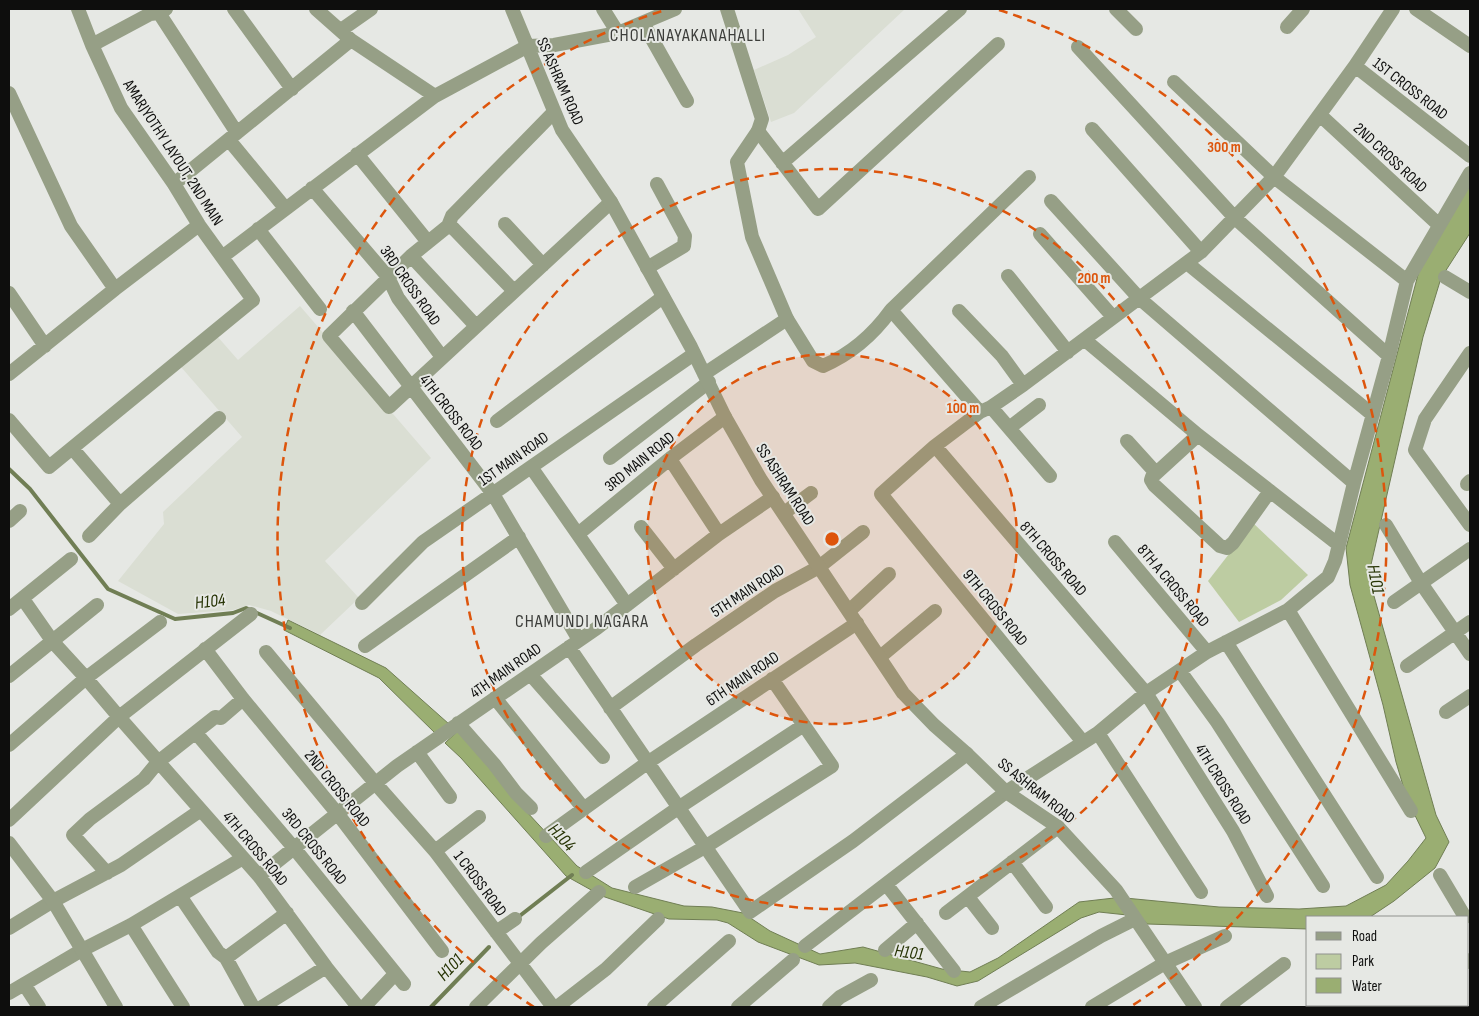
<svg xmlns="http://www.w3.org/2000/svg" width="1479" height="1016" font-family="'Sofia Sans Condensed',sans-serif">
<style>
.built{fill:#daded3}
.green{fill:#bdcca2}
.water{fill:#9aae72;stroke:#707e54}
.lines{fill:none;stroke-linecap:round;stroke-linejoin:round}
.stream{stroke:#707e54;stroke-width:4}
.minor{stroke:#969f86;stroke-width:14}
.tertiary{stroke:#969f86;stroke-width:14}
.ring{fill:none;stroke:#dd550c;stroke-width:2.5;stroke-dasharray:9 6}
.labels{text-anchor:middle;stroke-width:4;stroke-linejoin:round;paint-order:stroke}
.street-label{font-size:16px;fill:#0e0e0d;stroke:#e6e8e4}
.neighbourhood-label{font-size:18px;letter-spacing:1px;fill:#3c3d3a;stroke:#e6e8e4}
.water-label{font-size:18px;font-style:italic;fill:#273405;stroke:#e6e8e4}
.centre{fill:#dd550c;stroke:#e6e8e4;stroke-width:2.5}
.ring-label{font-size:15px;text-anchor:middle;font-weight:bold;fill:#dd550c;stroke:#e6e8e4;stroke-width:4;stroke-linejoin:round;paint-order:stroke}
</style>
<rect width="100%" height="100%" fill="#e6e8e4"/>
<path class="built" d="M 798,9 L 905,9 L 794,113 L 771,122 L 754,70 L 788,55 L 816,37 Z
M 300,306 L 431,458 L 325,561 L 359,598 L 320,635 L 271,611 L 249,605 L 233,610 L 178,614 L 118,581 L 164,524 L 163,512 L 242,437 L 181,367 L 217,336 L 238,360 Z"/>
<path class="green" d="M 1253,523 L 1308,575 L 1281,600 L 1239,622 L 1208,581 Z"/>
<path class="water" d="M 1470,185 L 1470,233 L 1441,278 L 1423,337 L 1370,569 L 1372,589 L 1436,815 L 1449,842 L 1435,868 L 1394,901 L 1370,917 L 1308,917 L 1308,929 L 1147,924 L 1125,898 L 1219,907 L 1299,909 L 1346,906 L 1386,885 L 1408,861 L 1426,838 L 1407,799 L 1396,762 L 1383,705 L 1350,585 L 1346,548 L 1420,267 Z
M 288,620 L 386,668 L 449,724 L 436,734 L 379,678 L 284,630 Z
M 459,730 L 513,797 L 577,866 L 612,888 L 684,906 L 712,907 L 743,913 L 770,931 L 820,954 L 863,947 L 942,969 L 970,972 L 998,958 L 1079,902 L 1114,898 L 1127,915 L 1099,912 L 1081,918 L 978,981 L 957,986 L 927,977 L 855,963 L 819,965 L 758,942 L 728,923 L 717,920 L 669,919 L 602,896 L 566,876 L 461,758 L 445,743 Z"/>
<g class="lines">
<path class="stream" d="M 9,469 L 30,489 L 108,589 L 175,619 L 233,613 L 246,608 L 290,628
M 517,918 L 572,875
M 431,1007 L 489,947"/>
<path class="minor" d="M 234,9 L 292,89
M 316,9 L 351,40
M 603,9 L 618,33
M 1116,9 L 1136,29
M 159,13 L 237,133
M 643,23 L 687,101
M 1287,27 L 1303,9
M 341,30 L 371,9
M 92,45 L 150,14 L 159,13 L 166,9
M 1078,47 L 1235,218 L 1389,356
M 1355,66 L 1470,156
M 1174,82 L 1274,177 L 1407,281
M 9,93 L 71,226 L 115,289
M 554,112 L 452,216 L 448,226 L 411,256 L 329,336 L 389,407 L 611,202
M 1320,115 L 1439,225
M 1092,129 L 1201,252
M 758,131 L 818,209 L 998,44
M 229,140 L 285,208
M 357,154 L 428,242
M 782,163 L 960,9
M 174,184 L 351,40 L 435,96
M 312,188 L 388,277 L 398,298 L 442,357
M 1051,201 L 1139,298 L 1354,483
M 505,224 L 543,265
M 448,226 L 453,228 L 514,291
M 258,229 L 320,309
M 1040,234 L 1113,317
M 411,256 L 476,326
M 222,257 L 435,96 L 528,46
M 1187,263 L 1373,415
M 647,268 L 684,246 L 685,236 L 657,184
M 1008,276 L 1068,352
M 1445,277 L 1470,292
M 9,293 L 45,346
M 891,310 L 1029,177
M 353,311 L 493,494 L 579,640
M 959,311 L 1002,356 L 1023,385
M 787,319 L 813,361 L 823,366 C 851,354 873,335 891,310 L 980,412
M 1085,340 L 1198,435 L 1339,545
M 1470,353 L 1425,419 L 1415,450 L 1470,525
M 9,374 L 115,289 L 199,225
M 991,407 L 1050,476
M 9,420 L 49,467 L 253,300 L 199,225 L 174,184 L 121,108 L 92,45 L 78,9
M 497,421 L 663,297
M 1009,428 L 1039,405
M 1198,435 L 1152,477 L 1151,480 L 1154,485 L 1220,546 L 1227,548 L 1233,543 L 1270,491
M 1127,441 L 1156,473
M 935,446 L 1146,693 L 1233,831 L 1267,896
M 72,448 L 120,504
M 610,458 L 709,382
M 670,459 L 719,534
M 531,467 L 627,605
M 1467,484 L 1470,481
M 784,513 L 811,493
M 9,521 L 20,511
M 1386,525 L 1421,583 L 1470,654
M 641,527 L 674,569
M 578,534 L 672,457 L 725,417
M 89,536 L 120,504 L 219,418
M 1115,542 L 1207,652
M 23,599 L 53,642 L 86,678 L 119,717 L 259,876 L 326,967 L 358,1007
M 1394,602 L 1470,549
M 362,603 L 423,542 L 694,354
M 9,609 L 71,559
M 1288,610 L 1411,811
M 849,611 L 889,574
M 1226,642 L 1377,877
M 365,646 L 519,537
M 569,647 L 750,912 L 853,841 L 967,754
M 205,649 L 243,699 L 337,813 L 442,951
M 266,652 L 376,784 L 435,851 L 553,1007
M 880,657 L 935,611
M 1407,666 L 1470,622
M 1180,671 L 1217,722 L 1323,886
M 530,674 L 603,757
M 9,676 L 97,605
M 495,698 L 584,809
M 610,708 L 696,645 L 775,591 L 819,567 L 863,532
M 1446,712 L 1470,696
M 458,723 L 494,764 L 516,793 L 531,808
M 196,733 L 294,848 L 404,984
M 1098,733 L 1201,892
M 1083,742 L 881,494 L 935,446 L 980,412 L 991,407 L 1023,385 L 1201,252 L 1274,177 L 1355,66 L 1393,9
M 9,745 L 86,678 L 160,622
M 417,752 L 450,797
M 9,820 L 119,717 L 251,614
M 546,836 L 647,763 L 857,623
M 435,851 L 479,817
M 1012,862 L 1046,907
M 586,872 L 678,808 L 804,725
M 107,873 L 73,835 L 90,819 L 144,779 L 158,762 L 215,717 L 221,718 L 243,699
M 1440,875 L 1465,917
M 259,876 L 397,766 L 597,628 L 719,534 L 773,497
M 886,884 L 954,971
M 635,887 L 705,847 L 832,766 L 772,679
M 180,896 L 218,952 L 226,958 L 253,1007
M 968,897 L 992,928
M 946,913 L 1058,827
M 131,925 L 183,1007
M 9,928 L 53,901 L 121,865 L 201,810
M 496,932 L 515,919
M 805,946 L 1006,792 L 1098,733 L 1146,693 L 1207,652 L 1288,610 L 1328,577 L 1335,561 L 1354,483 L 1389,356 L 1407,281 L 1470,173
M 885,950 L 917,923
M 226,958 L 287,913
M 1468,962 L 1470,960
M 24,984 L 39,1007
M 9,993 L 82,950 L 131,925 L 243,858
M 262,1007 L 326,967
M 364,1007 L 395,974
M 476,1007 L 541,943 L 599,892
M 557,1007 L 606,969 L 658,919
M 654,1007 L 729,941
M 738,1007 L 793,960
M 829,1007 L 840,997 L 871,980
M 981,1007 L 1101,936 L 1135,919
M 1092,1007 L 1165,963 L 1225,936
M 1227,1007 L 1284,964
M 1336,1007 L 1340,1005
M 1421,1007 L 1425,1005"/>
<path class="tertiary" d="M 512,9 L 562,130 L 611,202 L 691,347 L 725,417 L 761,480 L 903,693 L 934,725 L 967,754 L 1006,792 L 1058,827 L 1116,890 L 1195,1007
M 1416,9 L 1470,46
M 528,46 L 554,45 L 618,33 L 675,9
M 704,374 L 787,319 L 752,237 L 737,162 L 758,131 L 762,119 L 727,9
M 9,843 L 53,901 L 116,1007"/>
</g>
<circle cx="832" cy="539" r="185" fill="#dd550c" fill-opacity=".12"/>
<g class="ring">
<circle cx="832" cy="539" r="185"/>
<circle cx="832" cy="539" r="370"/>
<path d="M534 1007A555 555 0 0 1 665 10M999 10A555 555 0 0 1 1130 1007"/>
</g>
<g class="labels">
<g class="street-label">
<text transform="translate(561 81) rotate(66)" y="6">SS ASHRAM ROAD</text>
<text transform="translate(1411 88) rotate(38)" y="6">1ST CROSS ROAD</text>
<text transform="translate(174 152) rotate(57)" y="6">AMARJYOTHY LAYOUT, 2ND MAIN</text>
<text transform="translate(1391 157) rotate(43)" y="6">2ND CROSS ROAD</text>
<text transform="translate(411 285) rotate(55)" y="6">3RD CROSS ROAD</text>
<text transform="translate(452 412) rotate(52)" y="6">4TH CROSS ROAD</text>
<text transform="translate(513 458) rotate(-35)" y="6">1ST MAIN ROAD</text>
<text transform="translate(639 461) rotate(-39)" y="6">3RD MAIN ROAD</text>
<text transform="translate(786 484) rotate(57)" y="6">SS ASHRAM ROAD</text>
<text transform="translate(1054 558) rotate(49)" y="6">8TH CROSS ROAD</text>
<text transform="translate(1174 585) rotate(50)" y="6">8TH A CROSS ROAD</text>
<text transform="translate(747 590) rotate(-33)" y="6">5TH MAIN ROAD</text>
<text transform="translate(996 607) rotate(51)" y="6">9TH CROSS ROAD</text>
<text transform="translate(505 670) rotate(-35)" y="6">4TH MAIN ROAD</text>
<text transform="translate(742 678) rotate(-34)" y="6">6TH MAIN ROAD</text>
<text transform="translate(1224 784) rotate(58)" y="6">4TH CROSS ROAD</text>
<text transform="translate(338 788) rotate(51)" y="6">2ND CROSS ROAD</text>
<text transform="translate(1037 790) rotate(39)" y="6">SS ASHRAM ROAD</text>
<text transform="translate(315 846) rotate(51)" y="6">3RD CROSS ROAD</text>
<text transform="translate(256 848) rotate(50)" y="6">4TH CROSS ROAD</text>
<text transform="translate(481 883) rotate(53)" y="6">1 CROSS ROAD</text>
</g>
<g class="neighbourhood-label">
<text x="688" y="41">CHOLANAYAKANAHALLI</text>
<text x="582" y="627">CHAMUNDI NAGARA</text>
</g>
<g class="water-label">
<text transform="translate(1376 579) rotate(79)" y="6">H101</text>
<text transform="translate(210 601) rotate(-7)" y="6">H104</text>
<text transform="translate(562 837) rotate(47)" y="6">H104</text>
<text transform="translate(909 952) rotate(8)" y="6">H101</text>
<text transform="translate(450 967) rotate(-46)" y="6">H101</text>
</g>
</g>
<circle cx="832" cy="539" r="8" class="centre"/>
<g class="ring-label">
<text x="1224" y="152">300 m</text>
<text x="1094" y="283">200 m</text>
<text x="963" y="413">100 m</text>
</g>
<rect width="1479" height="1016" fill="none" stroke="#0e0e0d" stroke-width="20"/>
<rect x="1306" y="916" width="162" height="90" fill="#e6e8e4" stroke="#90918e"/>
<rect x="1316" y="932" width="25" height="8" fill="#969f86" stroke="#90918e"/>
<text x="1352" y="941" font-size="15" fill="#0e0e0d">Road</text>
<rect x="1316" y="954" width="25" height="15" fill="#bdcca2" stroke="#90918e"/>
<text x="1352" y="966" font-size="15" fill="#0e0e0d">Park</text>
<rect x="1316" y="978" width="25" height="15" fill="#9aae72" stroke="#90918e"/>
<text x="1352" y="991" font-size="15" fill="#0e0e0d">Water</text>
</svg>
